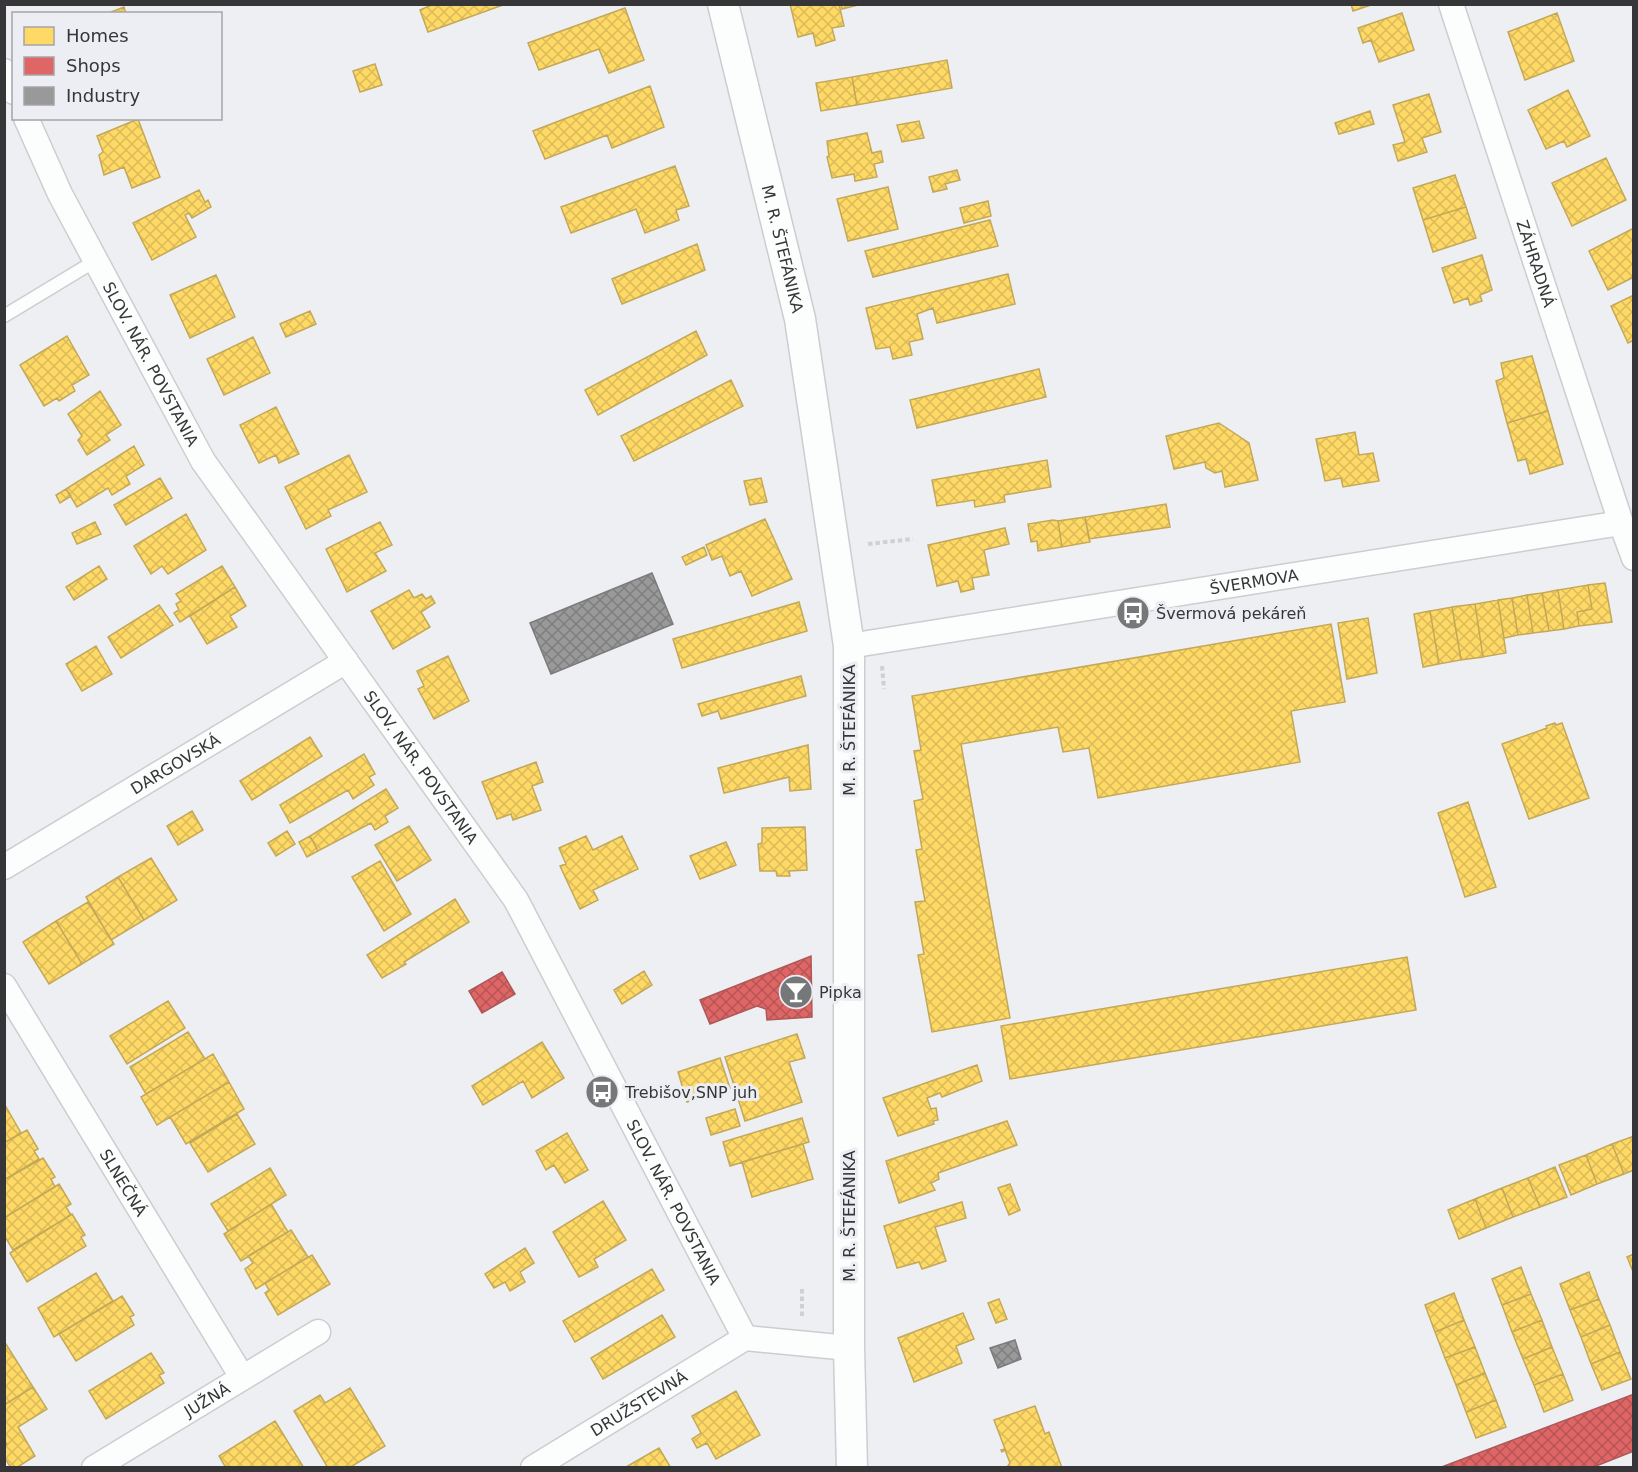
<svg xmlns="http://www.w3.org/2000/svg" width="1638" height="1472" font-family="'DejaVu Sans',sans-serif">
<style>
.homes{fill:url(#homes-cross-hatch);stroke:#c3a858;stroke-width:1.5}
.shops{fill:url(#shops-cross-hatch);stroke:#ad5858;stroke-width:1.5}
.industry{fill:url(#industry-cross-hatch);stroke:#7b7b7c;stroke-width:1.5}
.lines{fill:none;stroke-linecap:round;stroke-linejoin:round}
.service-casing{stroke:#cdcdd0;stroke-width:15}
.minor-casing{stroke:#cdcdd0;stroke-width:27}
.tertiary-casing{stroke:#cdcdd0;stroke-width:33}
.path{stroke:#d0d0d1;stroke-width:4;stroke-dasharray:4.5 3;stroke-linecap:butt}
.service{stroke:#fcfdfd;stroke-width:12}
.minor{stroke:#fcfdfd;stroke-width:24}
.tertiary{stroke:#fcfdfd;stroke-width:30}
.labels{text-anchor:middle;stroke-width:6;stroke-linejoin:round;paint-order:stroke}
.street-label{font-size:16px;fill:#363638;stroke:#edeef4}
.poi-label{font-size:16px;fill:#363638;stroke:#edeef4;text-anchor:start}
</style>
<defs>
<pattern id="homes-cross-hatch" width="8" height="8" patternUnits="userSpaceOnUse" patternTransform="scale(1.5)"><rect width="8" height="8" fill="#ffd966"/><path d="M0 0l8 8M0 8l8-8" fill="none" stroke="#dbbb59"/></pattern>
<pattern id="shops-cross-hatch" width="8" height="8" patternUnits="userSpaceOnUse" patternTransform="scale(1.5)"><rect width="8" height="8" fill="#e06666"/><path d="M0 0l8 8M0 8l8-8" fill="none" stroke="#b65555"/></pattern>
<pattern id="industry-cross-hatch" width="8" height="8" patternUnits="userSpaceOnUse" patternTransform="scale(1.5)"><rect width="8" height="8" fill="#999"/><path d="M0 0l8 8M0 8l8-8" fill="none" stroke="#7e7e7e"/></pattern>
</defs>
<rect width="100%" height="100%" fill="#eeeff3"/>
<path class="homes" d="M 434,4 L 503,4 L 503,5 L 428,32 L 420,10 Z
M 790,4 L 839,4 L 844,26 L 832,28 L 835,40 L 816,46 L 813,33 L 798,37 Z
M 841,4 L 862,4 L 842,9 Z
M 1351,4 L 1374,4 L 1353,11 Z
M 124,7 L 126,14 L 106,14 Z
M 625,8 L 644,60 L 609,73 L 599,49 L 539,70 L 528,43 Z
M 1402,13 L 1414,50 L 1379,62 L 1371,40 L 1363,43 L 1358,28 Z
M 1557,13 L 1574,61 L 1525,80 L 1508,32 Z
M 947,60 L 952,88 L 857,105 L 852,77 Z
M 375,64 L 382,85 L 360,92 L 353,71 Z
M 852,77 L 857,105 L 821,111 L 816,83 Z
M 650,86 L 664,127 L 612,148 L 607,135 L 545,159 L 533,131 Z
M 1568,90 L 1590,136 L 1567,147 L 1564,141 L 1546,149 L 1528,110 Z
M 1429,94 L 1441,132 L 1422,138 L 1427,152 L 1398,161 L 1393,145 L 1405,142 L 1393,105 Z
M 1370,111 L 1374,124 L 1339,134 L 1335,123 Z
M 138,119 L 160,177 L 132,188 L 124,167 L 104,175 L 99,155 L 103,152 L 97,136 Z
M 919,121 L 924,138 L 902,142 L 897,125 Z
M 867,133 L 872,153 L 881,151 L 883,162 L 874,164 L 877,177 L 855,181 L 854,174 L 832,178 L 827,157 L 829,156 L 827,141 Z
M 1606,158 L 1626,200 L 1572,226 L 1552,183 Z
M 675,166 L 689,206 L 676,210 L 679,220 L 645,233 L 636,209 L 571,233 L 561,207 Z
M 957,170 L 960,180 L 945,184 L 947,189 L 933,192 L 929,177 Z
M 1455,175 L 1466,207 L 1423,220 L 1413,188 Z
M 888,187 L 898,229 L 848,241 L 837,199 Z
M 199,190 L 205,202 L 208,200 L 211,207 L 192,218 L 189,213 L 185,215 L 196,237 L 152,260 L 133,223 Z
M 988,201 L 991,216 L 964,223 L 960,208 Z
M 1466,207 L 1476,238 L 1433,252 L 1423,220 Z
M 990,220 L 998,246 L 873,277 L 865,251 Z
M 1634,228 L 1634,277 L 1608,290 L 1589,251 Z
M 697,244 L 705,270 L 622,304 L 612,279 Z
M 1482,255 L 1492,290 L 1480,295 L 1482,301 L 1470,305 L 1468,298 L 1454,303 L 1442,268 Z
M 1008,274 L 1015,304 L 937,323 L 933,308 L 917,314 L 923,339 L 909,342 L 912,355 L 893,359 L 890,347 L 876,349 L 866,308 Z
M 216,275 L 235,317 L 190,338 L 170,295 Z
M 1634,295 L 1634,340 L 1628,343 L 1611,306 Z
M 310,311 L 316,324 L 286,337 L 280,324 Z
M 696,331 L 707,355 L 598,415 L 585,390 Z
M 67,336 L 89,375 L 72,385 L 75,391 L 59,401 L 57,398 L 44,406 L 20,365 Z
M 253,337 L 270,373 L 224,395 L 207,359 Z
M 1532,356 L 1548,411 L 1507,423 L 1496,381 L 1504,378 L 1501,363 Z
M 1039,369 L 1046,397 L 917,428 L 910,400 Z
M 731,380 L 743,406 L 634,461 L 621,436 Z
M 100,391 L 121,425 L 106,435 L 110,440 L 87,455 L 78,440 L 82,436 L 68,414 Z
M 276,407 L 299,454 L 279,463 L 276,455 L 259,463 L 240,425 Z
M 1548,411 L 1563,464 L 1530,474 L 1526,459 L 1518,461 L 1507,423 Z
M 1219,423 L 1249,443 L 1258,480 L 1225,487 L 1222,471 L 1215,473 L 1206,468 L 1205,462 L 1174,469 L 1166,436 Z
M 1355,432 L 1359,455 L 1373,453 L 1379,481 L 1343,487 L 1341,478 L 1325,481 L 1316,439 Z
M 134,446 L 144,465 L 126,476 L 130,484 L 112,495 L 108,488 L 77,507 L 66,489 Z
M 349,455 L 367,492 L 328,510 L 331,516 L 306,529 L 285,487 Z
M 1047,460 L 1051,487 L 1004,495 L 1005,502 L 975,507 L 974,500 L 937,506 L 932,480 Z
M 160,478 L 172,498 L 126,525 L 114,505 Z
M 761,478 L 767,502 L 750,505 L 744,481 Z
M 66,489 L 71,496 L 60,503 L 56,495 Z
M 1166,504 L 1170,527 L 1089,539 L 1085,517 Z
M 186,514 L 206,550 L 168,574 L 162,566 L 151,574 L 134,546 Z
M 1085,517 L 1090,542 L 1062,547 L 1058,521 Z
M 765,519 L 792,579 L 752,596 L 741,571 L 730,576 L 722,556 L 712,560 L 706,545 Z
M 1053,520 L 1058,521 L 1062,547 L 1038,551 L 1037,541 L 1031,542 L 1028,524 Z
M 95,522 L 101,534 L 77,544 L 72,533 Z
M 380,522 L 392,545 L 375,553 L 386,571 L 347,592 L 326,549 Z
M 1005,528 L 1009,544 L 984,550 L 989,575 L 972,578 L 974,589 L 961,592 L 958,581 L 937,586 L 928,545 Z
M 704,547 L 707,555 L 686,565 L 682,557 Z
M 99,566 L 107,579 L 74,600 L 66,587 Z
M 222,566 L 235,587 L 180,622 L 174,613 L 179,610 L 176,604 L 181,601 L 176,594 Z
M 1605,583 L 1612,622 L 1579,626 L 1577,612 L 1592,609 L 1588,585 Z
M 1588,585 L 1592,609 L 1577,612 L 1579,626 L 1564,629 L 1558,590 Z
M 235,587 L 246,606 L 230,616 L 237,627 L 207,644 L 190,616 Z
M 409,590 L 414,598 L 422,594 L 426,599 L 431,596 L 435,603 L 421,612 L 430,627 L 393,649 L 371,611 Z
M 1558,590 L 1564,629 L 1549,631 L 1542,593 Z
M 1542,593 L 1549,631 L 1533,633 L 1527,595 Z
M 1527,595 L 1533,633 L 1518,635 L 1512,598 Z
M 1512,598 L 1518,635 L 1504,638 L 1498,600 Z
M 1498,600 L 1506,653 L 1483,657 L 1475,604 Z
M 799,602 L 807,631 L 682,668 L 673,639 Z
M 1475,604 L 1483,657 L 1461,660 L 1452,607 Z
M 159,605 L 173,625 L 121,658 L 108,637 Z
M 1452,607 L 1461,660 L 1439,664 L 1430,611 Z
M 1430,611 L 1439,664 L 1423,667 L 1414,614 Z
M 1368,618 L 1377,673 L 1347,679 L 1338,623 Z
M 1331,624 L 1345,702 L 1291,711 L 1300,762 L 1098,798 L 1089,748 L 1063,752 L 1058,727 L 961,744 L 1010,1018 L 932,1032 L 918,955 L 924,954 L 915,902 L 925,901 L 916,850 L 922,849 L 914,801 L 923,799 L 914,751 L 921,750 L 912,696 Z
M 96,646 L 112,674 L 82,691 L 66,664 Z
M 448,656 L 469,701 L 434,719 L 418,689 L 424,686 L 417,671 Z
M 801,676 L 806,696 L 721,719 L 718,711 L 702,716 L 698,704 Z
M 1555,723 L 1556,725 L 1562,723 L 1589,798 L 1529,819 L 1502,744 L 1547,728 L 1546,726 Z
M 310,737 L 322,756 L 252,800 L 240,781 Z
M 808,745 L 811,789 L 790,791 L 789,777 L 724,793 L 718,768 Z
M 364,754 L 375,774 L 369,777 L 374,785 L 353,799 L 348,790 L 290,823 L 280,805 Z
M 536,762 L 543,782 L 532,786 L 541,810 L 513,820 L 511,814 L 497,819 L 482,782 Z
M 386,789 L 398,808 L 385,816 L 388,822 L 375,830 L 371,823 L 318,851 L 310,836 Z
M 1468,802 L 1496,887 L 1465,897 L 1438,813 Z
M 192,811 L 203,830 L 178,845 L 167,826 Z
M 409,826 L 431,860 L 397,881 L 375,845 Z
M 805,827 L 807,870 L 789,871 L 790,876 L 777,876 L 776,871 L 760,871 L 758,844 L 762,843 L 762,828 Z
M 287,831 L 295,844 L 276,856 L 268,843 Z
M 310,836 L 318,851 L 307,857 L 299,842 Z
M 586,836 L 593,850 L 622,836 L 638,869 L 593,890 L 598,900 L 580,909 L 560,866 L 566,864 L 559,848 Z
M 726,842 L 736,865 L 700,879 L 690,856 Z
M 151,858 L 177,900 L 144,920 L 118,877 Z
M 380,861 L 411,914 L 384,931 L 352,877 Z
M 118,877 L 144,920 L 111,940 L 86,897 Z
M 455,899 L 469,922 L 404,962 L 406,964 L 382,978 L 367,955 Z
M 88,902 L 114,944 L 82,964 L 56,921 Z
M 56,921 L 82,964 L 49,984 L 23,942 Z
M 1407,957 L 1416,1010 L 1010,1079 L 1001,1026 Z
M 644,971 L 652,985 L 622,1004 L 614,990 Z
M 168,1001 L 185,1028 L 127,1064 L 110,1036 Z
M 188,1032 L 205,1059 L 146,1094 L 130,1067 Z
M 797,1034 L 805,1058 L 789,1062 L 802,1102 L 745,1121 L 725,1057 Z
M 542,1042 L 564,1078 L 532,1098 L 523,1081 L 483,1105 L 472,1086 Z
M 213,1054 L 229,1082 L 157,1125 L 141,1097 Z
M 720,1058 L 730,1088 L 687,1102 L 678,1072 Z
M 977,1065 L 982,1081 L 942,1097 L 940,1093 L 927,1098 L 931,1109 L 936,1108 L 938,1120 L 933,1121 L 934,1124 L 898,1136 L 883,1098 Z
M 229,1082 L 244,1109 L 186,1144 L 170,1117 Z
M 5,1105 L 21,1133 L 4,1143 L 4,1105 Z
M 735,1109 L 740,1126 L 711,1135 L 706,1118 Z
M 237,1114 L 255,1144 L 208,1172 L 190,1143 Z
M 802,1118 L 809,1142 L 730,1166 L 723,1142 Z
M 1007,1121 L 1017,1145 L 938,1173 L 939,1179 L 931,1183 L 935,1190 L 899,1203 L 886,1161 Z
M 27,1130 L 38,1149 L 34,1151 L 39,1159 L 4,1180 L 4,1143 Z
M 567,1133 L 588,1170 L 565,1183 L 554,1165 L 546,1170 L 536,1151 Z
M 1634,1136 L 1634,1170 L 1624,1174 L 1612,1144 Z
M 803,1144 L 813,1179 L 752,1197 L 742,1162 Z
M 1612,1144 L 1624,1174 L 1597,1184 L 1586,1155 Z
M 1586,1155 L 1597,1184 L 1571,1195 L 1559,1165 Z
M 43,1158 L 55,1177 L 51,1179 L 55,1187 L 4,1218 L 4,1180 Z
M 1555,1167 L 1567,1197 L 1540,1207 L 1528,1178 Z
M 270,1168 L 286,1195 L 228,1231 L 211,1204 Z
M 1528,1178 L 1540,1207 L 1513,1217 L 1502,1188 Z
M 59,1184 L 71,1204 L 66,1207 L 71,1215 L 13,1250 L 4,1235 L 4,1218 Z
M 1010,1184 L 1020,1210 L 1009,1215 L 998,1188 Z
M 1502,1188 L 1513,1217 L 1486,1228 L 1475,1199 Z
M 1475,1199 L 1486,1228 L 1459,1239 L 1448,1210 Z
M 603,1201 L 626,1240 L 594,1259 L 598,1267 L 579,1277 L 553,1232 Z
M 962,1202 L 966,1218 L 935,1227 L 946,1261 L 922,1269 L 919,1262 L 897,1268 L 884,1226 Z
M 271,1204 L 288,1232 L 241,1261 L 224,1234 Z
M 72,1214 L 85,1235 L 81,1237 L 86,1246 L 27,1282 L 10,1253 Z
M 291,1230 L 308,1257 L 256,1289 L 245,1269 L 253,1263 L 248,1256 Z
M 525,1248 L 534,1263 L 520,1272 L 525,1282 L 510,1291 L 505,1282 L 494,1288 L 485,1274 Z
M 1634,1254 L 1634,1274 L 1627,1257 Z
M 312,1255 L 330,1284 L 278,1315 L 265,1293 L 269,1290 L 265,1283 Z
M 1521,1267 L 1531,1294 L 1502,1305 L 1492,1279 Z
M 652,1269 L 664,1290 L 575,1342 L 563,1321 Z
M 1589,1272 L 1599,1299 L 1570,1310 L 1560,1284 Z
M 96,1273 L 113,1301 L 54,1337 L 38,1308 Z
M 1454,1293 L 1464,1320 L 1435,1332 L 1425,1305 Z
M 1531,1294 L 1542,1320 L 1512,1332 L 1502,1305 Z
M 122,1296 L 134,1315 L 130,1317 L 134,1325 L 76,1361 L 59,1334 Z
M 999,1299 L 1007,1319 L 996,1323 L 988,1303 Z
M 1599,1299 L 1610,1325 L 1581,1337 L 1570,1310 Z
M 963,1313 L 974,1339 L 956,1346 L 962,1363 L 914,1382 L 898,1338 Z
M 662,1315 L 675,1337 L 603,1379 L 591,1358 Z
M 1464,1320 L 1475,1347 L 1445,1358 L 1435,1332 Z
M 1542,1320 L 1552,1347 L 1523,1359 L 1512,1332 Z
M 1610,1325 L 1620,1352 L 1591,1364 L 1581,1337 Z
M 4,1341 L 33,1387 L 4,1405 Z
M 1475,1347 L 1485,1373 L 1456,1385 L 1445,1358 Z
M 1552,1347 L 1563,1374 L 1534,1385 L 1523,1359 Z
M 1620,1352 L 1631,1379 L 1602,1390 L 1591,1364 Z
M 151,1353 L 164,1373 L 159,1375 L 164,1383 L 106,1419 L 89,1391 Z
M 1485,1373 L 1496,1400 L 1466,1412 L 1456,1385 Z
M 1563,1374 L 1573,1400 L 1544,1412 L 1534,1385 Z
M 33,1387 L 47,1409 L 18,1427 L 35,1456 L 16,1468 L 11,1468 L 4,1457 L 4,1446 L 7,1444 L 4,1440 L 4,1405 Z
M 350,1388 L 385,1446 L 349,1468 L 328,1468 L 294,1411 L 320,1395 L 325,1403 Z
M 736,1391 L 760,1435 L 716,1459 L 707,1443 L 697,1448 L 692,1439 L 701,1433 L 692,1416 Z
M 1496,1400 L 1506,1427 L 1476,1438 L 1466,1412 Z
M 1035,1406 L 1045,1434 L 1049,1432 L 1062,1468 L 1007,1467 L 1010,1463 L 1005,1450 L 1002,1452 L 1001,1450 L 1005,1449 L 994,1420 Z
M 275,1421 L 304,1468 L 226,1468 L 219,1456 Z
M 659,1448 L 671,1468 L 626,1468 L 626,1467 Z"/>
<path class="shops" d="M 811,956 L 812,1017 L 767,1020 L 766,1009 L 757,1006 L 710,1024 L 700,1000 Z
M 502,972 L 515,994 L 482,1013 L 469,991 Z
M 1634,1394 L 1634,1451 L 1591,1468 L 1439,1468 Z"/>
<path class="industry" d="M 652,573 L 673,624 L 551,674 L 530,623 Z
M 1015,1340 L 1021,1359 L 998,1368 L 990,1348 Z"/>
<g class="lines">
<defs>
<path id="service" d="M 4,316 L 95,261"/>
<g id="minor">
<path id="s1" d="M 1451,4 L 1621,523"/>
<path d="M 4,71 L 14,92"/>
<path id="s2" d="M 26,118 L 60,194 L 203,461 L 516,900 L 745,1338"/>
<path id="s3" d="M 849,646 L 1621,523 L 1634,558"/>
<path id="s4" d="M 4,867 L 346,661"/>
<path id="s5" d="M 4,986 L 242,1377"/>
<path d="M 745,1338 L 849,1348"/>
<path id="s6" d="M 94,1468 L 318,1332"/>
<path id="s7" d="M 533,1468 L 745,1338"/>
</g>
<g id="tertiary">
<path id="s8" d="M 723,4 L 800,319 L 849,646 L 849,1348 L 852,1468"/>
</g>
</defs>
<use href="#service" class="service-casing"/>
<use href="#minor" class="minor-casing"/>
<use href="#tertiary" class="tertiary-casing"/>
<path class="path" d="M 868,544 L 913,539
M 882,666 L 884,689
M 802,1289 L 802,1319"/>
<use href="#service" class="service"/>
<use href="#minor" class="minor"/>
<use href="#tertiary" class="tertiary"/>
</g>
<defs>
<symbol id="bus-disc" viewBox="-11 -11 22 22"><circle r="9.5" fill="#767779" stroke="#edeef4"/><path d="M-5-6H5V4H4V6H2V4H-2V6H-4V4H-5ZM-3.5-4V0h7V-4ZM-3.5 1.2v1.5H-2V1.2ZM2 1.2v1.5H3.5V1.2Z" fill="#fff"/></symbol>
<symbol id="bar-disc" viewBox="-11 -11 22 22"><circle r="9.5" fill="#767779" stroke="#edeef4"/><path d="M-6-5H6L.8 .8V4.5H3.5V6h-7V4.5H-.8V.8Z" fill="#fff"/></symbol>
</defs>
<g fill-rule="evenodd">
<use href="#bus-disc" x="1114" y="594" width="38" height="38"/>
<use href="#bar-disc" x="777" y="973" width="38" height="38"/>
<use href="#bus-disc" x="583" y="1073" width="38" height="38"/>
</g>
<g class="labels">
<g class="street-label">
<text dy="6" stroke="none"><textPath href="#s8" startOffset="252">M. R. ŠTEFÁNIKA</textPath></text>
<text dy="6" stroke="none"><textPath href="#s1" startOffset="273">ZÁHRADNÁ</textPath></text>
<text dy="6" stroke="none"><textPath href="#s2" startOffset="276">SLOV. NÁR. POVSTANIA</textPath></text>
<text dy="6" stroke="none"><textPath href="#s3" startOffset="410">ŠVERMOVA</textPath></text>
<text transform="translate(849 730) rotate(-90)" y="6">M. R. ŠTEFÁNIKA</text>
<text dy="6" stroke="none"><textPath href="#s4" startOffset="200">DARGOVSKÁ</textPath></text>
<text dy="6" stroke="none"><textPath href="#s2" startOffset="762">SLOV. NÁR. POVSTANIA</textPath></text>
<text dy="6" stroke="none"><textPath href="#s5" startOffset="230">SLNEČNÁ</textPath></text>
<text dy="6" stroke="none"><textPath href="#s2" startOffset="1266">SLOV. NÁR. POVSTANIA</textPath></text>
<text transform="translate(849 1216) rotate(-90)" y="6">M. R. ŠTEFÁNIKA</text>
<text dy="6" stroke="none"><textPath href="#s6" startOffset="132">JUŽNÁ</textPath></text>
<text dy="6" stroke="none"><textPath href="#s7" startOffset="124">DRUŽSTEVNÁ</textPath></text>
</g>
<g class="poi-label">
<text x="1156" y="619">Švermová pekáreň</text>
<text x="819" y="998">Pipka</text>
<text x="625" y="1098">Trebišov,SNP juh</text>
</g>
</g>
<rect width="1638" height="1472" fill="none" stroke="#363638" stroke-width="12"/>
<rect x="12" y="12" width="210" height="108" fill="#edeef4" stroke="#a4a4a9" stroke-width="1.5"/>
<rect x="24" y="27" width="30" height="18" fill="#ffd966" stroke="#a4a4a9" stroke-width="1.5"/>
<text x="66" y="42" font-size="18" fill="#363638">Homes</text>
<rect x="24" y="57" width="30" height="18" fill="#e06666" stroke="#a4a4a9" stroke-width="1.5"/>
<text x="66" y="72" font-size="18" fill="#363638">Shops</text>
<rect x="24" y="87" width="30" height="18" fill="#999999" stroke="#a4a4a9" stroke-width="1.5"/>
<text x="66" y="102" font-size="18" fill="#363638">Industry</text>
</svg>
